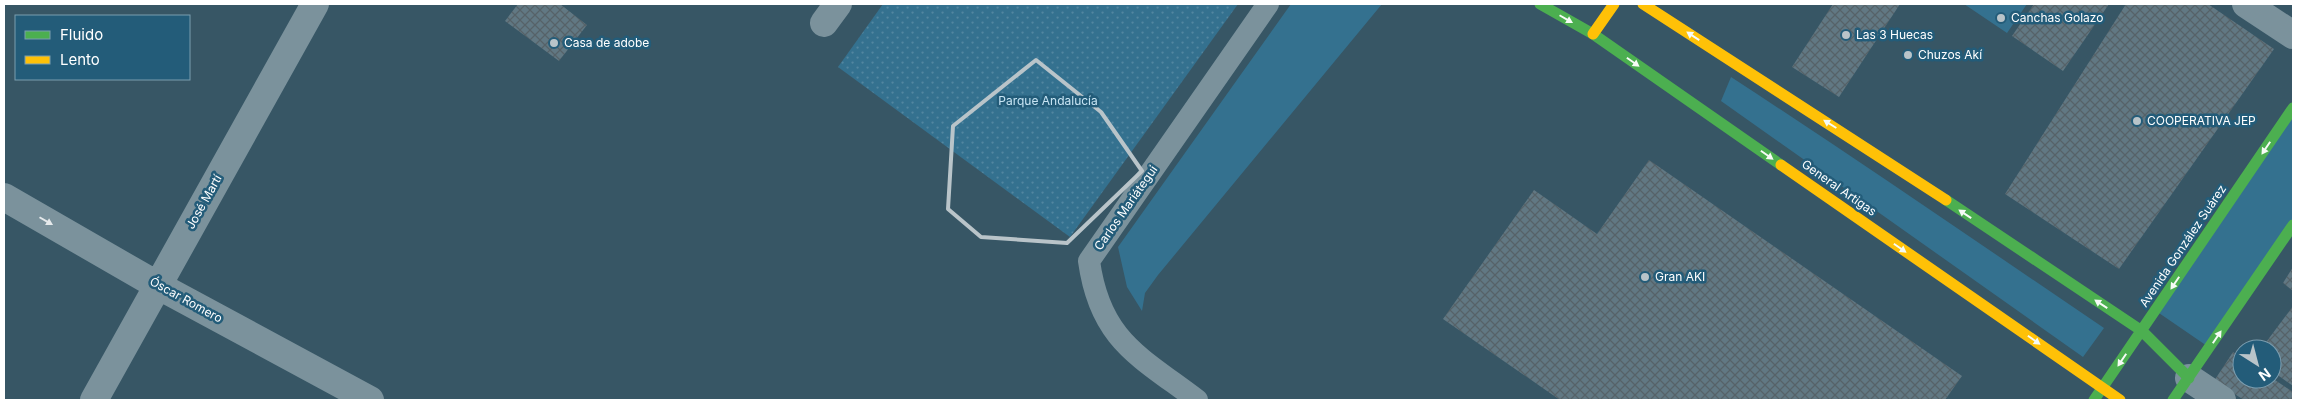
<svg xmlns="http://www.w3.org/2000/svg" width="2297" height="404" font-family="Inter,sans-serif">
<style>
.grass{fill:#34718f}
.park{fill:url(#park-dots)}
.building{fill:url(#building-cross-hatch)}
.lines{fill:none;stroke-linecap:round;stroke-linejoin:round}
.lane{stroke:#7b929c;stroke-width:22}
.street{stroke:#7b929c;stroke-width:28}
.fast{stroke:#4caf50;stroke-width:11}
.slow{stroke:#ffc107;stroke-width:11}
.oneway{fill:#f6fbf6}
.oneway2{fill:#e5e9eb}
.marked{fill:none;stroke:#b9c4c9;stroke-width:4;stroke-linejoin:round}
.poi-dot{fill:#b9c4c9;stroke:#235c79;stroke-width:2}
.labels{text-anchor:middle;stroke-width:5;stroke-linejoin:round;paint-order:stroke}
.poi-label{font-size:12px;fill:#fff;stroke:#235c79;text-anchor:start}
.park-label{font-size:12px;fill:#c8e5f4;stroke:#235c79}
.street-label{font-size:12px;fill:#fff;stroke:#235c79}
</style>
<defs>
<pattern id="park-dots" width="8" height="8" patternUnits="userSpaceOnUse" patternTransform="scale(1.25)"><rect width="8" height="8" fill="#34718f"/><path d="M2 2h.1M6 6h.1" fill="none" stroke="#5286a0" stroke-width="1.8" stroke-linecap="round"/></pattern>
<pattern id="building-cross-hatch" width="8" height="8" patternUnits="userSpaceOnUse" patternTransform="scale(1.25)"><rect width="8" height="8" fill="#617883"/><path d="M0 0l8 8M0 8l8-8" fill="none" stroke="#566268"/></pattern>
</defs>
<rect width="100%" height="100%" fill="#375665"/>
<path class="grass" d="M 1291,4 L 1382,4 L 1158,275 L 1145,293 L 1142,311 L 1127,287 L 1118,247 Z
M 1964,4 L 2027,4 L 2007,33 Z
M 1731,77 C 1857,159 1980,244 2104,328 L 2083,357 L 1721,101 Z
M 2293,108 L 2293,225 L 2210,348 L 2156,311 Z"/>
<path class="park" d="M 883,4 L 1238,4 L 1070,237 L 838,67 Z"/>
<path class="building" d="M 518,4 L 560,4 L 587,25 L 559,61 L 505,21 Z
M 1833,4 L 1900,4 L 1839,97 L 1792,67 Z
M 2034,4 L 2109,4 L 2063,71 L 2012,36 Z
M 2126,4 L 2208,4 L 2274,49 L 2119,269 L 2005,194 Z
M 1649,160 L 1962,376 L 1945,400 L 1560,400 L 1443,319 L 1534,190 L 1597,234 Z
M 2293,267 L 2293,291 L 2283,283 Z
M 2293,306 L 2293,386 L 2272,371 L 2272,349 L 2261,349 Z
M 2233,352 L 2242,358 L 2242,379 L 2272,378 L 2293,392 L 2293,400 L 2244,400 L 2214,381 Z"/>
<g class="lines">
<path class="lane" d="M 1197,400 C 1139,356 1100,340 1089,261 L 1268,4"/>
<path class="street" d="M 2246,4 L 2293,35
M 824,23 L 838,4
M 4,197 L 157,285 L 370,400
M 2189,378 L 2222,400
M 94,400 L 315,4"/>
<path class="fast" d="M 1540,4 L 1593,34 L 1781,165
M 1946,200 L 2142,331 L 2189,378
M 2094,400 L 2293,108
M 2173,400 L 2293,225"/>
<path class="slow" d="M 1643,4 L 1946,200
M 1593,34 L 1614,4
M 1781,165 L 2120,400"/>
</g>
<defs><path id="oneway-solid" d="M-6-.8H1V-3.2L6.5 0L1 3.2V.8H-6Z" transform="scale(1.25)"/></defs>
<g class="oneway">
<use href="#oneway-solid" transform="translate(1566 19) rotate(30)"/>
<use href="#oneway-solid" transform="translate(1693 36) rotate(-147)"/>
<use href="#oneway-solid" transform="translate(1633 62) rotate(35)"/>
<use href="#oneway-solid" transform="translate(1830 124) rotate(-148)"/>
<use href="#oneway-solid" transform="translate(2266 148) rotate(124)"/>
<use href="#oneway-solid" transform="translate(1767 155) rotate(35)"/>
<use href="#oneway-solid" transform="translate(1965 214) rotate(-146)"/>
<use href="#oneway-solid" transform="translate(1900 248) rotate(35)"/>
<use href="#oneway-solid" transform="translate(2175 283) rotate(124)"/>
<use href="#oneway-solid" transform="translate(2101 304) rotate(-147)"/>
<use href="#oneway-solid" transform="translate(2217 337) rotate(-56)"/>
<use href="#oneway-solid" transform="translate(2034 340) rotate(35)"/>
<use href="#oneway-solid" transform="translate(2122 360) rotate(124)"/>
</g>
<use class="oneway2" href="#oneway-solid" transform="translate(46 221) rotate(30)"/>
<path class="marked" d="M 1036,60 L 1101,112 L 1142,171 L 1067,243 L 981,237 L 948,209 L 953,126 Z"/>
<g class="poi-dot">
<circle cx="2001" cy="18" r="5"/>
<circle cx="1846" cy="35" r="5"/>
<circle cx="554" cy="43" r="5"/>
<circle cx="1908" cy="55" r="5"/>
<circle cx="2137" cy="121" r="5"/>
<circle cx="1645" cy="277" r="5"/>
</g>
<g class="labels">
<g class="poi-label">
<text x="2011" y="22">Canchas Golazo</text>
<text x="1856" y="39">Las 3 Huecas</text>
<text x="564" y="47">Casa de adobe</text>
<text x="1918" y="59">Chuzos Akí</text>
<text x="2147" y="125">COOPERATIVA JEP</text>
<text x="1655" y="281">Gran AKI</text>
</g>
<g class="park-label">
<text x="1048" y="105">Parque Andalucía</text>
</g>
<g class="street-label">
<text transform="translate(1839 188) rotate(35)" y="4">General Artigas</text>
<text transform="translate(204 202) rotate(-61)" y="4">José Martí</text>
<text transform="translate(1126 208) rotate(-55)" y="4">Carlos Mariátegui</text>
<text transform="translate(2183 246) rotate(-56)" y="4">Avenida González Suárez</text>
<text transform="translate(186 300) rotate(29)" y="4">Óscar Romero</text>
</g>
</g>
<rect width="2297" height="404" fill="none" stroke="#ffffff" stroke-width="10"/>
<rect x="15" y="15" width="175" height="65" fill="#235c79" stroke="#7b9daf"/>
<rect x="25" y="31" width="25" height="8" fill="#4caf50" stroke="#7b9daf"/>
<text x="60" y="40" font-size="15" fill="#ffffff">Fluido</text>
<rect x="25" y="56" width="25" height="8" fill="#ffc107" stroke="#7b9daf"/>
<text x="60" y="65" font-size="15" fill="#ffffff">Lento</text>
<g transform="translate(2257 364) rotate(144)"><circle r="24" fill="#235c79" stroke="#7b9daf"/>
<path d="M0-4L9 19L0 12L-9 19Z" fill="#b9c4c9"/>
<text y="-8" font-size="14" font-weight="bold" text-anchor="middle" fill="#ffffff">N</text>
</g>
</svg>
